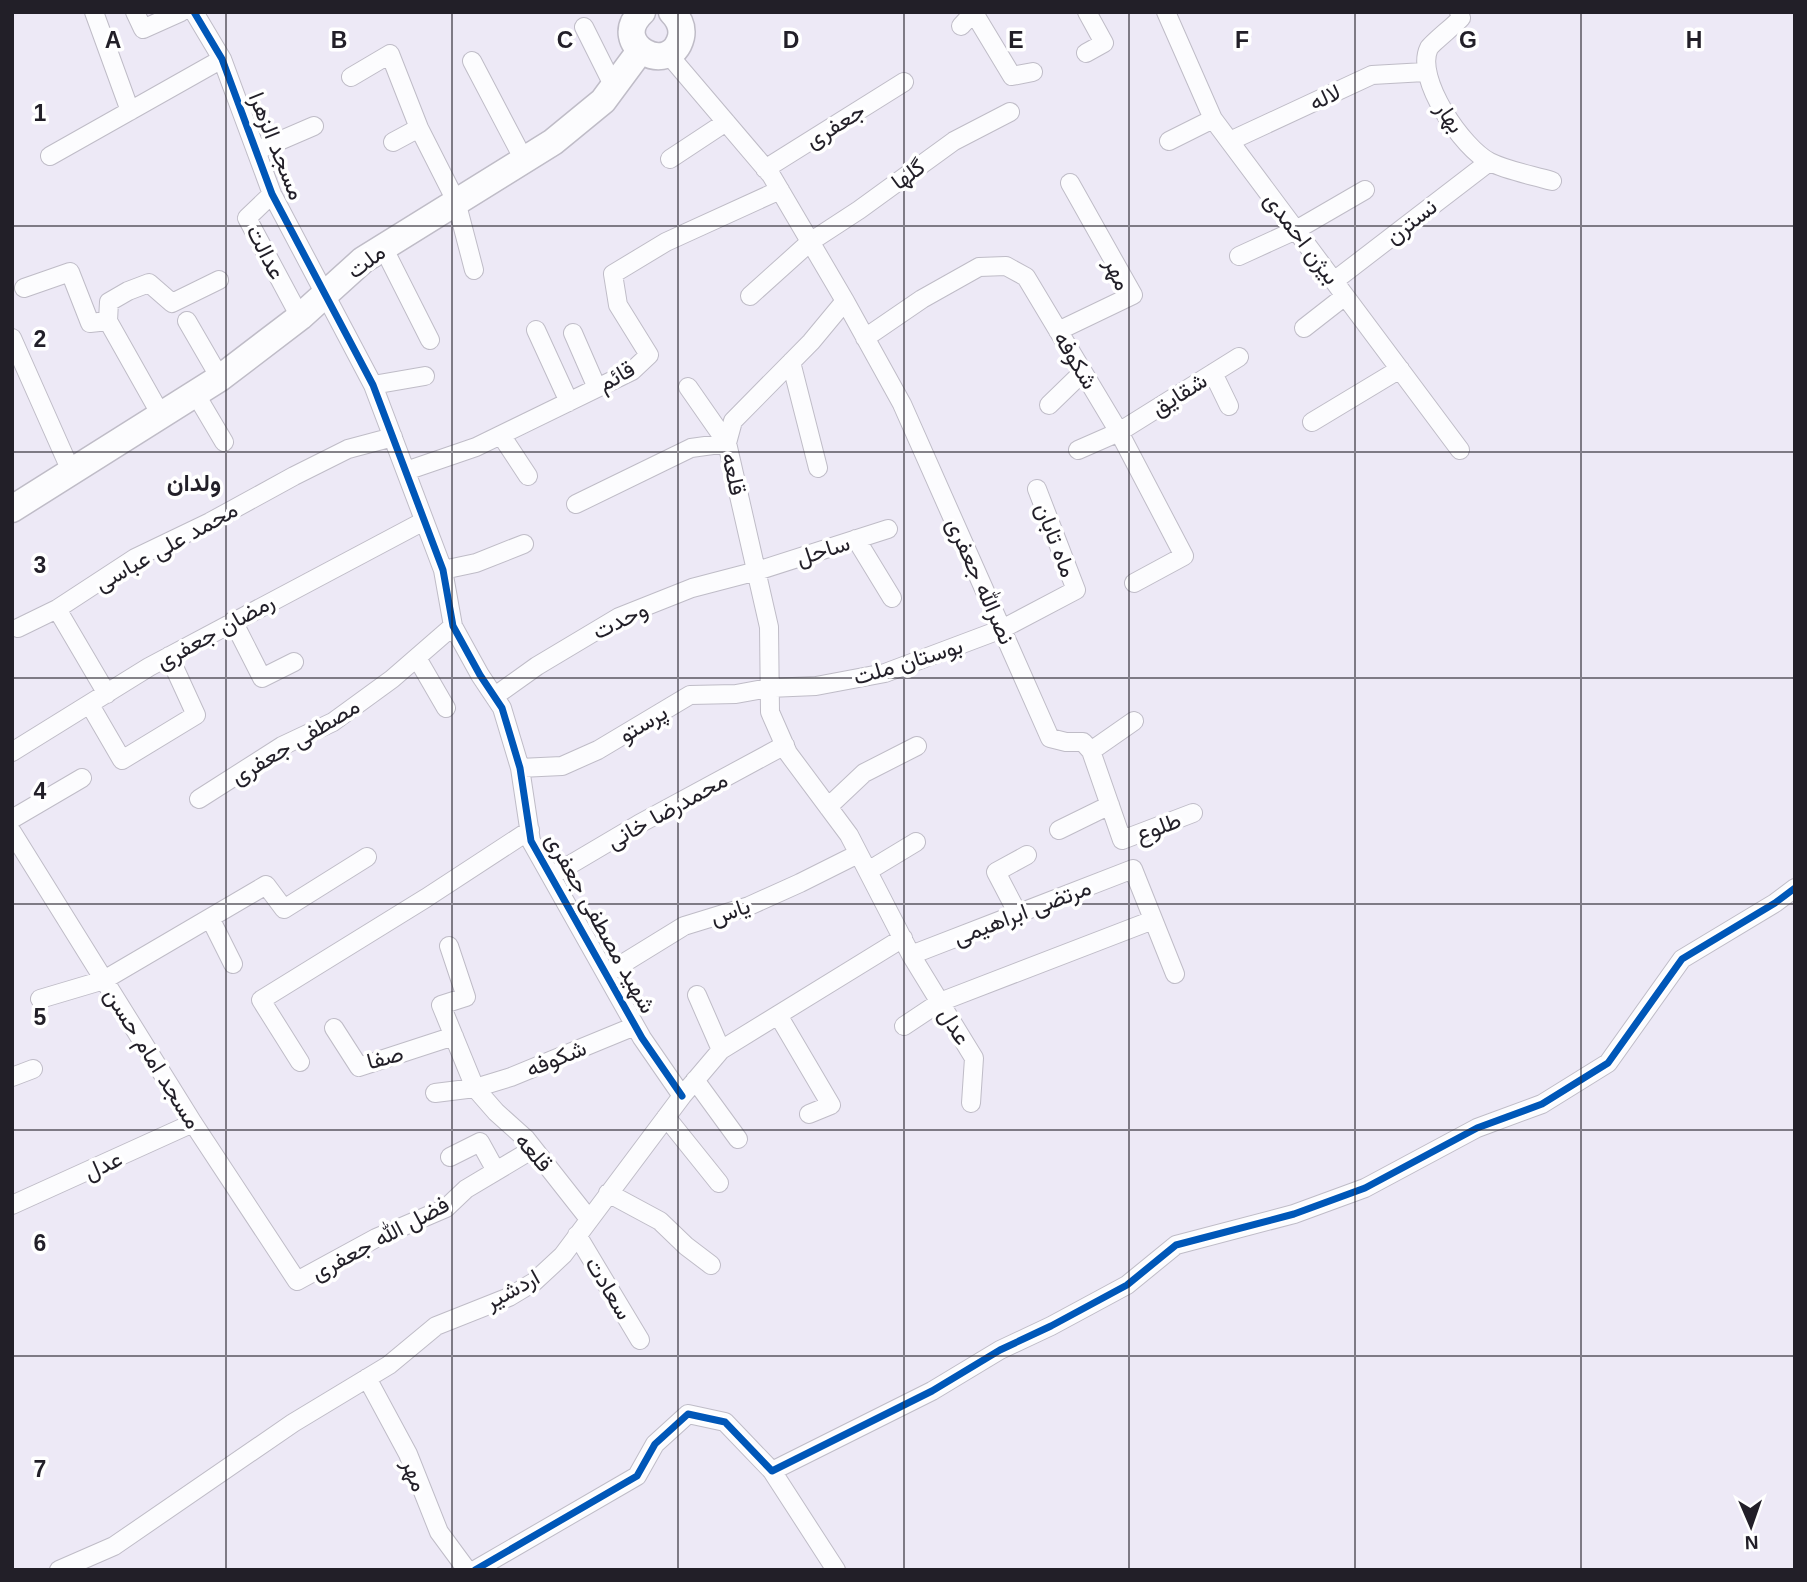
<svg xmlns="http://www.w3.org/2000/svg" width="1807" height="1582" font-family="Helvetica,Vazirmatn,sans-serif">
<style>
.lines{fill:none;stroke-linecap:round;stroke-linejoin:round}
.street-casing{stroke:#bfbcc7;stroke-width:20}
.secondary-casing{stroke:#bfbcc7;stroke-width:29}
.street{stroke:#fcfcfe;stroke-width:18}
.secondary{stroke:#fcfcfe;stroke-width:26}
.cycleway-casing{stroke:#fff;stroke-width:11}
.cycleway{stroke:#0057b8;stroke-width:7}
.grid{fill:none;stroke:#221f28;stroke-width:2;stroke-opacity:0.55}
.labels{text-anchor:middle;stroke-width:7;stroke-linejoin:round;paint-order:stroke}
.street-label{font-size:23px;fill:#221f28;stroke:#fff}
.neighbourhood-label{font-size:24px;font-weight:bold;fill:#221f28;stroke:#fff}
.grid-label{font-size:23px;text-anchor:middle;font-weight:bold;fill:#221f28;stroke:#fff;stroke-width:7;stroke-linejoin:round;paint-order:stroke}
</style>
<rect width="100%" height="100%" fill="#ede9f6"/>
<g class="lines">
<defs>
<path id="street" d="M 94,12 L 130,111
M 135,12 L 143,29 L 181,12
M 194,12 L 222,59 L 272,194 L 373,385 L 443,570 L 453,626 L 480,675 L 502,708 L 520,768 L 531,841 L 642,1038 L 682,1096
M 1166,12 L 1213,119 L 1460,450
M 1459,12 L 1461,18 C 1455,25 1432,43 1429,48 C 1414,78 1463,149 1490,162 C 1508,171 1532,175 1552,181
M 974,13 L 1012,76 L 1033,72
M 961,26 L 974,12
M 584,27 L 613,85
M 1086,53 L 1104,43 L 1087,12
M 668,54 L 771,175 L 845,301 L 902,404 L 1050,738 L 1066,742 L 1083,742 L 1091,751 L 1122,840 L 1193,813
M 472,61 L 524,160
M 351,77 L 390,54 L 419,128 L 456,201 L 474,270
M 1169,141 L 1213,119
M 1230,141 L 1372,75 L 1425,72
M 393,142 L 419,128
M 256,151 L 314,126
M 50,156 L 222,59
M 670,159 L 726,122
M 765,169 L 904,82
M 272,194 L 247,218 L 300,317
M 383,247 L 430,340
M 1239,256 L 1296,230 L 1365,190
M 1334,281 L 1489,162
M 24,288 L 70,272 L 90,323 L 108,321
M 750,296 L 810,242 L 859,210 L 954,141 L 1010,112
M 845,301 L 811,342 L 733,421 L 727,443 L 769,627 L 770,712 L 788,753 L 849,835 L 911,955 L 974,1058 L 971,1103
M 187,321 L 220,378
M 1304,328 L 1345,296
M 536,330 L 569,402
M 1058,331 L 1133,295 L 1070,183
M 573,333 L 597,388
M 12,338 L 71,471
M 865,338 L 922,299 L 979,267 L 1006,266 L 1026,277 L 1119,432 L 1184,556 L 1134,583
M 791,362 L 818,468
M 1213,373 L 1229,406
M 373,385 L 425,376
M 195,393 L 224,442
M 1049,405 L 1083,372
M 161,415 L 108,321 L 109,302 L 128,291 L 149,283 L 172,303 L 219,280
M 1312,422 L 1400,369
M 501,435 L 528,476
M 1078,450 L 1119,432 L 1239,357
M 406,471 L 476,447 L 632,371 L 649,355 L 618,305 L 613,274 L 666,242 L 780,190
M 576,504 L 691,448 L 727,443 L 688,387
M 856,539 L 892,598
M 443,570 L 476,563 L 524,544
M 57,609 L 107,694
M 233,621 L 262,678 L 294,662
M 18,628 L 57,609 L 135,558 L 210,522 L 294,476 L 348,449 L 393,437
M 417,658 L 446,708
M 495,696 L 537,666 L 619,617 L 692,588 L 757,571 L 888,529
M 90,705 L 122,760 L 196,715 L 169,656
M 1091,751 L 1134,721
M 12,752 L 149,667 L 424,521
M 520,768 L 562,766 L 598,750 L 690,695 L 736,694 L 769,688 L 816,686 L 885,673 L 1002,629 L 1076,590 L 1037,489
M 199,799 L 282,746 L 333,722 L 392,679 L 453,626
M 828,807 L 864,773 L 917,746
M 12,819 L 82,778
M 1059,830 L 1110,805
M 12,832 L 193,1123 L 297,1281 L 376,1238 L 446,1208 L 466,1189 L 533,1149
M 868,871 L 916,842
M 551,876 L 639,824 L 785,745
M 1018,914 L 996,872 L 1027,855
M 210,918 L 233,964
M 449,946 L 466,997 L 441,1005 L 475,1088 L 496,1112 L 526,1139 L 589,1219
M 911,955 L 1133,869 L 1175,974
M 606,974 L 684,926 L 749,906 L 800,883 L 858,854
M 697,995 L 721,1050
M 40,999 L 104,980 L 266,885 L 284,909 L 367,857
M 778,1015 L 831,1105 L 809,1114
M 904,1026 L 940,1002 L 1153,920
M 334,1028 L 359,1067 L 454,1036
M 300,1062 L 261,1000 L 426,898 L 530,830
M 12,1077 L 33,1069
M 695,1080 L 738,1139
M 435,1093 L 475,1088 L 511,1077 L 635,1026
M 666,1117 L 719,1183
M 450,1157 L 480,1142 L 496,1171
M 608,1193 L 660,1221 L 686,1246 L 711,1265
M 12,1205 L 193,1123
M 577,1235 L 640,1340
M 367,1378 L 408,1454 L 439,1532 L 467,1570
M 772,1471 L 836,1570
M 59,1570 L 114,1546 L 293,1423 L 389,1365 L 436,1326 L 509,1297 L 534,1282 L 563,1255 L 682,1096 L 721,1050 L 903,938
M 475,1570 L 637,1476 L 655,1444 L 688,1414 L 725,1422 L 772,1471 L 932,1391 L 1000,1350 L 1051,1326 L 1127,1285 L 1176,1245 L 1294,1214 L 1365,1188 L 1477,1128 L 1542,1104 L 1608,1063 L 1682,959 L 1775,903 L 1795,888"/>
<path id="secondary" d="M 642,12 C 607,45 671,78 681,37 C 683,27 679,19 672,12
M 12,509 L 220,378 L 300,317 L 363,260 L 553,142 L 603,101 L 640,51"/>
</defs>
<use href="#street" class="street-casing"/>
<use href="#secondary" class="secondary-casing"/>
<use href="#street" class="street"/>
<use href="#secondary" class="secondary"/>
<defs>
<path id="cycleway" d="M 194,12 L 222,59 L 272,194 L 373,385 L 443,570 L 453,626 L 480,675 L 502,708 L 520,768 L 531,841 L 642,1038 L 682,1096
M 475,1570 L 637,1476 L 655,1444 L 688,1414 L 725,1422 L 772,1471 L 932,1391 L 1000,1350 L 1051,1326 L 1127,1285 L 1176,1245 L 1294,1214 L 1365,1188 L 1477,1128 L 1542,1104 L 1608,1063 L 1682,959 L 1775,903 L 1795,888"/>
</defs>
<use href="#cycleway" class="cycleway-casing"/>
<use href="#cycleway" class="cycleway"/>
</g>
<path class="grid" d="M 226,12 L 226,1570M 452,12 L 452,1570M 678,12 L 678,1570M 904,12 L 904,1570M 1129,12 L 1129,1570M 1355,12 L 1355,1570M 1581,12 L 1581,1570M 12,226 L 1795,226M 12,452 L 1795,452M 12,678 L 1795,678M 12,904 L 1795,904M 12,1130 L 1795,1130M 12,1356 L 1795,1356"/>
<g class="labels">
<g class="street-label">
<text transform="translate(1325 97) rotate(-25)" y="8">لاله</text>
<text transform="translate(1450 117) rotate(56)" y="8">بهار</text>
<text transform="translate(835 125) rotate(-32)" y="8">جعفری</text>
<text transform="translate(277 146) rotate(68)" y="8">مسجد الزهرا</text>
<text transform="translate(908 174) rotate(-36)" y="8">گلها</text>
<text transform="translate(1411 221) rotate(-38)" y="8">نسترن</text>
<text transform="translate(1302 238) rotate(53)" y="8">بیژن احمدی</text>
<text transform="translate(266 252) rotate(63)" y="8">عدالت</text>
<text transform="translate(366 261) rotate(-37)" y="8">ملت</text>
<text transform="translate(1118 274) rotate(66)" y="8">مهر</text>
<text transform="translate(1076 360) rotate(59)" y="8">شکوفه</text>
<text transform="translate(616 376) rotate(-30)" y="8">قائم</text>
<text transform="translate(1179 394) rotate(-32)" y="8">شقایق</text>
<text transform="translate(734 474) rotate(78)" y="8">قلعه</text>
<text transform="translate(1056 540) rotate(69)" y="8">ماه تابان</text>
<text transform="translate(166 546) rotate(-29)" y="8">محمد علی عباسی</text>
<text transform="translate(823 550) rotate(-18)" y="8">ساحل</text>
<text transform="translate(981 581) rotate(66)" y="8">نصرالله جعفری</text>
<text transform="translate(620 620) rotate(-26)" y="8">وحدت</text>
<text transform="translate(215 631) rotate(-29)" y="8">رمضان جعفری</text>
<text transform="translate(908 661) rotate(-17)" y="8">بوستان ملت</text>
<text transform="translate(643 723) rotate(-31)" y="8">پرستو</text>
<text transform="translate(295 741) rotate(-31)" y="8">مصطفی جعفری</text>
<text transform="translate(667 810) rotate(-29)" y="8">محمدرضا خانی</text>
<text transform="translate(1158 827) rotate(-21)" y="8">طلوع</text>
<text transform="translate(730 911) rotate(-19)" y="8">یاس</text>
<text transform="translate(1022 912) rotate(-21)" y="8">مرتضی ابراهیمی</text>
<text transform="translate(601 923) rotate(61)" y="8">شهید مصطفی جعفری</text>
<text transform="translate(955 1026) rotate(59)" y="8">عدل</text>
<text transform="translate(385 1057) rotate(-15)" y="8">صفا</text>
<text transform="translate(153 1058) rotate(58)" y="8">مسجد امام حسن</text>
<text transform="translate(556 1058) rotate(-22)" y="8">شکوفه</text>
<text transform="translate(534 1152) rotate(49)" y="8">قلعه</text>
<text transform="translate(103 1165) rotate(-24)" y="8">عدل</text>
<text transform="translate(380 1238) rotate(-28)" y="8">فضل الله جعفری</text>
<text transform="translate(609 1288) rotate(59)" y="8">سعادت</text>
<text transform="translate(512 1289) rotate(-29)" y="8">اردشیر</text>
<text transform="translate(415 1475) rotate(69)" y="8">مهر</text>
</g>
<g class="neighbourhood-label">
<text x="194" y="491">ولدان</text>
</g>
</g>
<g class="grid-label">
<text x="113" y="48">A</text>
<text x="339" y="48">B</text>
<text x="565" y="48">C</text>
<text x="791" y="48">D</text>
<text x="1016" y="48">E</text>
<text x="1242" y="48">F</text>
<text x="1468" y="48">G</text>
<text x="1694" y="48">H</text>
<text x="40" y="121">1</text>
<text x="40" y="347">2</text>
<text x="40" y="573">3</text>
<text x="40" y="799">4</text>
<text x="40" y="1025">5</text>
<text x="40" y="1251">6</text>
<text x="40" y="1477">7</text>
</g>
<rect width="1807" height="1582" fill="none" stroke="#221f28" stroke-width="28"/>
<g transform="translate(1751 1526) rotate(178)" stroke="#ffffff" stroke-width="5" paint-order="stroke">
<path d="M0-5L12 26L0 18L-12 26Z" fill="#221f28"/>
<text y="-10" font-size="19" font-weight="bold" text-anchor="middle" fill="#221f28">N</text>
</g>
</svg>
